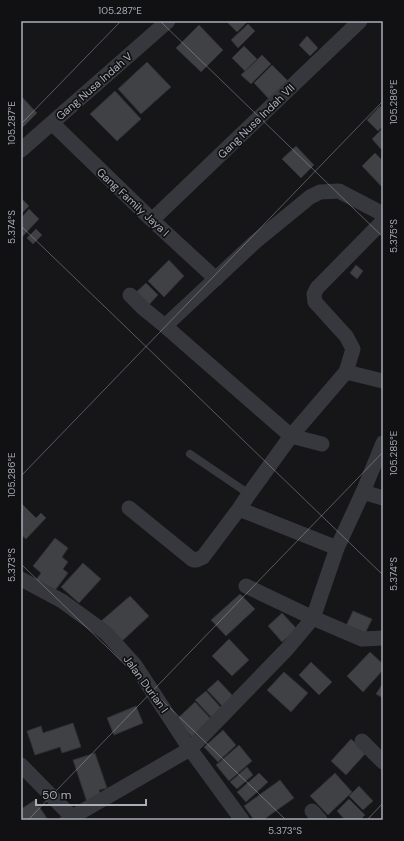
<svg xmlns="http://www.w3.org/2000/svg" width="404" height="841" font-family="'DM Sans',sans-serif">
<style>
.building{fill:#404145;stroke:#303034}
.lines{fill:none;stroke-linecap:round;stroke-linejoin:round}
.lane{stroke:#37383d;stroke-width:8}
.street{stroke:#37383d;stroke-width:15}
.ticks{fill:none;stroke:#a8adb8;stroke-width:1;stroke-opacity:0.45}
.labels{text-anchor:middle;stroke-width:3.5;stroke-linejoin:round;paint-order:stroke}
.street-label{font-size:11px;fill:#a8adb8;stroke:#111113}
.neatline{fill:none;stroke:#a8adb8;stroke-width:1.5}
.ticks-label{font-size:10px;text-anchor:middle;fill:#a8adb8}
</style>
<rect width="100%" height="100%" fill="#161618"/>
<path class="building" d="M 226,21 L 248,21 L 237,32 Z
M 248,24 L 255,31 L 238,48 L 231,40 Z
M 199,25 L 223,50 L 201,72 L 176,48 Z
M 307,36 L 318,48 L 310,56 L 299,45 Z
M 244,46 L 257,59 L 245,71 L 232,58 Z
M 262,55 L 271,64 L 251,84 L 241,75 Z
M 147,62 L 171,87 L 141,114 L 118,89 Z
M 272,65 L 288,81 L 269,99 L 254,83 Z
M 115,91 L 141,119 L 117,141 L 90,114 Z
M 21,96 L 37,113 L 21,129 Z
M 380,106 L 383,109 L 383,126 L 378,131 L 367,120 Z
M 383,128 L 383,147 L 381,149 L 372,139 Z
M 296,146 L 314,165 L 301,178 L 282,159 Z
M 375,153 L 383,161 L 383,188 L 362,166 Z
M 21,198 L 29,206 L 21,214 Z
M 29,209 L 39,219 L 22,237 L 21,218 Z
M 36,229 L 42,235 L 33,244 L 27,238 Z
M 169,260 L 184,276 L 164,297 L 148,281 Z
M 356,265 L 363,271 L 357,279 L 350,273 Z
M 146,283 L 158,295 L 146,308 L 133,295 Z
M 21,503 L 36,518 L 41,513 L 46,518 L 26,539 L 21,535 Z
M 55,538 L 68,548 L 62,557 L 68,562 L 63,569 L 68,573 L 53,593 L 36,580 L 41,573 L 33,566 Z
M 83,563 L 101,579 L 79,603 L 61,587 Z
M 240,594 L 255,609 L 226,636 L 211,620 Z
M 130,596 L 149,616 L 120,643 L 100,622 Z
M 353,611 L 372,619 L 363,638 L 344,630 Z
M 282,613 L 297,629 L 282,642 L 268,626 Z
M 229,639 L 249,660 L 232,676 L 212,656 Z
M 370,652 L 383,664 L 383,670 L 363,692 L 347,676 Z
M 311,662 L 332,682 L 319,695 L 299,675 Z
M 284,672 L 308,693 L 291,712 L 267,690 Z
M 218,680 L 235,698 L 224,708 L 207,690 Z
M 383,683 L 383,698 L 376,694 Z
M 206,691 L 223,710 L 213,719 L 195,700 Z
M 195,702 L 213,721 L 194,739 L 176,720 Z
M 136,706 L 143,723 L 114,735 L 107,718 Z
M 73,723 L 81,747 L 62,753 L 60,747 L 35,755 L 27,731 L 41,726 L 43,733 Z
M 223,730 L 236,745 L 218,762 L 204,747 Z
M 351,739 L 366,753 L 346,775 L 331,761 Z
M 239,745 L 252,761 L 229,781 L 216,765 Z
M 95,753 L 107,788 L 99,790 L 101,797 L 87,802 L 73,760 Z
M 247,767 L 253,775 L 237,789 L 230,782 Z
M 259,773 L 268,782 L 246,802 L 237,792 Z
M 335,773 L 352,792 L 328,815 L 310,796 Z
M 280,780 L 294,798 L 263,820 L 254,820 L 244,806 Z
M 359,786 L 373,801 L 363,810 L 349,796 Z
M 349,799 L 365,815 L 360,820 L 345,820 L 337,811 Z
M 35,800 L 48,820 L 21,820 L 21,809 Z"/>
<g class="lines">
<path class="lane" d="M 190,454 L 249,494"/>
<path class="street" d="M 52,123 L 152,220 L 216,279
M 21,150 L 168,21
M 152,220 L 360,21
M 130,295 L 144,309 L 165,326 L 291,436 L 322,444
M 165,326 L 255,242 L 310,197 L 320,192 L 339,191 L 383,214
M 346,372 L 383,381
M 363,492 L 383,498
M 129,508 L 193,560 L 196,560 L 203,557 L 239,509 L 249,494 L 291,436 L 346,372 L 353,349 L 346,336 L 315,302 L 314,294 L 317,288 L 383,221
M 239,509 L 337,548
M 21,579 L 62,601 L 106,633 L 135,665 L 190,749 L 242,820
M 246,586 L 313,618 L 362,639 L 383,638
M 362,741 L 383,762
M 21,765 L 75,820
M 312,811 L 320,820
M 67,820 L 190,749 L 287,649 L 313,618 L 337,548 L 363,492 L 383,443"/>
</g>
<path class="ticks" d="M 160,21 L 383,237M 21,124 L 121,21M 21,226 L 383,575M 21,476 L 383,101M 21,564 L 286,820M 28,820 L 383,452M 367,820 L 383,803"/>
<g class="labels">
<g class="street-label">
<text transform="translate(94 86) rotate(-41)" y="4">Gang Nusa Indah V</text>
<text transform="translate(256 121) rotate(-44)" y="4">Gang Nusa Indah VII</text>
<text transform="translate(133 202) rotate(43)" y="4">Gang Family Jaya I</text>
<text transform="translate(146 684) rotate(54)" y="4">Jalan Durian I</text>
</g>
</g>
<rect width="404" height="841" fill="none" stroke="#111113" stroke-width="44"/>
<path d="M36 799v6h110v-6" fill="none" stroke="#a8adb8" stroke-width="2"/>
<text x="42" y="799" font-size="12" fill="#a8adb8" stroke="#111113" stroke-width="3" paint-order="stroke">50 m</text>
<rect x="22" y="22" width="360" height="797" class="neatline"/>
<g class="ticks-label">
<text x="120" y="14">105.287°E</text>
<text transform="translate(393 102) rotate(-90)" y="4">105.286°E</text>
<text transform="translate(11 123) rotate(-90)" y="4">105.287°E</text>
<text transform="translate(11 227) rotate(-90)" y="4">5.374°S</text>
<text transform="translate(393 236) rotate(-90)" y="4">5.375°S</text>
<text transform="translate(393 453) rotate(-90)" y="4">105.285°E</text>
<text transform="translate(11 475) rotate(-90)" y="4">105.286°E</text>
<text transform="translate(11 565) rotate(-90)" y="4">5.373°S</text>
<text transform="translate(393 574) rotate(-90)" y="4">5.374°S</text>
<text x="285" y="834">5.373°S</text>
</g>
</svg>
